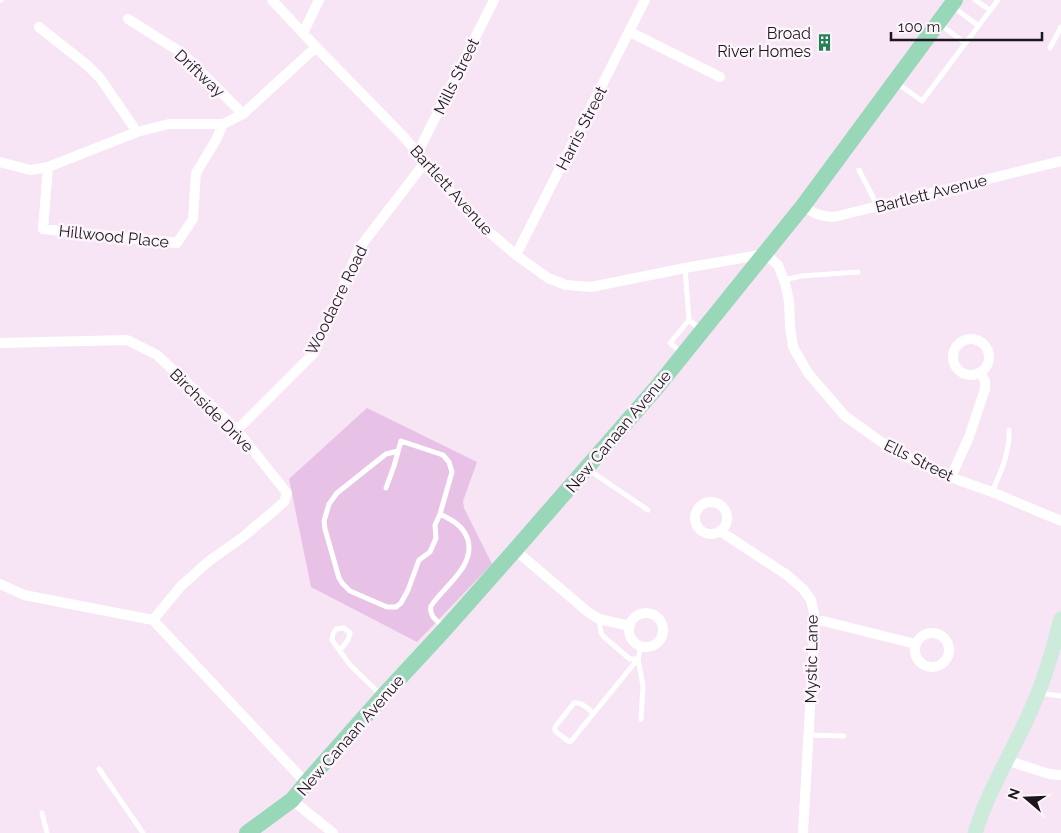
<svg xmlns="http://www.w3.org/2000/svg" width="1061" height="833" font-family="Raleway,sans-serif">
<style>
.green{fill:#e8c1e6}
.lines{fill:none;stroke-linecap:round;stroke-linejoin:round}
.lane{stroke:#fff;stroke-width:5}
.street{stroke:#fff;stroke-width:10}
.secondary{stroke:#ccebdb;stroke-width:15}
.primary{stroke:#98d7b7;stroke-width:16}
.labels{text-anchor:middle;stroke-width:5;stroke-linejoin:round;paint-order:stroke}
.poi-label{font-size:16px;fill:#1d171d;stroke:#fdf5fc;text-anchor:end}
.street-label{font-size:16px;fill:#1d171d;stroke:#fdf5fc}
</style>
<rect width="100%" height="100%" fill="#f7e4f5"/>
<path class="green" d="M 367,408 L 477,462 L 463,501 L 464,508 L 492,564 L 417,642 L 311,587 L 289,479 Z"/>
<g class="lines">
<path class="lane" d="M 0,0 L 1,0
M 975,0 L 990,10
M 953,7 L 979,26
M 941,25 L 965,43
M 1050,48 L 1061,27
M 897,83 L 922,101 L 998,0
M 859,170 L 873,197 L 876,206
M 685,268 L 689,320
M 784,280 L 801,276 L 858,272
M 681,352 L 670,343 L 689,320 L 701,330
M 589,470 L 648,510
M 386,488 L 394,466 L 401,441 L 443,455 L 449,462 L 452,472 L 440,514 L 435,525 L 436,538 L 430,552 L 419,560 L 408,590 L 401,603 L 396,607 L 387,607 L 350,591 L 342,583 L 339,578 L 325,529 L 324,521 L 327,511 L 329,504 L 337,493 L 386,454 L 398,451
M 992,492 C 1001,472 1010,452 1009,430
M 440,514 C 446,517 452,520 457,524 C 462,528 466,534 468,540 C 475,567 444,586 431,606 C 429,616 436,620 443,626
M 599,619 L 601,633 L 604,637 L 630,659 L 638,659
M 641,646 L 638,659 L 643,686 L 641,719
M 340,650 L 348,640 L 350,633 L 344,628 L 336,629 L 333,634 L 332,640 L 350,665 L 380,694
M 1039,693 L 1061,696
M 593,713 C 588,709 581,701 574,703 L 555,727 L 555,731 L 568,741 L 570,742 L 572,740 L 637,660
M 809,735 L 844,736
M 99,769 L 143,833
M 42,813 L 47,833"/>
<path class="street" d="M 272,0 L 316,47 L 403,136 L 463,207 L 481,225 L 516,255 L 548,278 L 566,285 L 591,287 L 685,268 L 765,254 L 778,265 L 785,283 L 789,301 L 790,326 L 793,347 L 808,373 L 845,416 L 894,451 L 958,480 L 992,492 L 1061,521
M 128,19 L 182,53 L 243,114
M 39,27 L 87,65 L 100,78 L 137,132
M 630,32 L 720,77
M 303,33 L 319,0
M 418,152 L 494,0
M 0,162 L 30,170 L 48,167 L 137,132 L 169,124 L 223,124
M 48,167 L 43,229 L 177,243 L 193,219 L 196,173 L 216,140 L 223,124 L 243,114 L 316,47
M 803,206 C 814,214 820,216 834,217 L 1061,161
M 516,255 L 645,0
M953 357a18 18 0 1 1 36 0a18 18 0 1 1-36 0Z
M 0,343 L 127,340 L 157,355 L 237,430 L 287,493 L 284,502 L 243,537 L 209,561 L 181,586 L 153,620
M 237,430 L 314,353 L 360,247 L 426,161
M 951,477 L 969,437 L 985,389 L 985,381 L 980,372
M695 518a16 16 0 1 1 32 0a16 16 0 1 1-32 0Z
M 720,531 L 787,575 L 803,589 L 811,600 L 815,619 L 803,833
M 515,550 L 588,612 L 599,619 L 630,626
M 0,584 L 24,595 L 153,620 L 306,783
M629 630a17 17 0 1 1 34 0a17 17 0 1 1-34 0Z
M 815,619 L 916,644
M915 650a17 17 0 1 1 34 0a17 17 0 1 1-34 0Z
M 1006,760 L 1049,774 L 1061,775
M 292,800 L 333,833"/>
<path class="secondary" d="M 975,833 C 990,784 1020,741 1038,693 C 1048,669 1054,644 1061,619"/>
<path class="primary" d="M 247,833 L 292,800 L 306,783 L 383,696 L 446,628 L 515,550 L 657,387 L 803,206 L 955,0"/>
</g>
<defs>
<symbol id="building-bare" viewBox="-9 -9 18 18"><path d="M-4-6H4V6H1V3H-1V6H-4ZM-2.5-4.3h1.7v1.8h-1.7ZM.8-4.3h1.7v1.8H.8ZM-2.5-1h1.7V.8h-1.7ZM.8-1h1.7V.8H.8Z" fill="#258056" stroke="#fdf5fc" stroke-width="2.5" paint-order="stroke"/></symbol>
</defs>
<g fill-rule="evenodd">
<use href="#building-bare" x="812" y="30" width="25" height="25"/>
</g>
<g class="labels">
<g class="poi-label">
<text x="811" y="39">Broad<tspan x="811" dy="18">River Homes</tspan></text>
</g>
<g class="street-label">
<text transform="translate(200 73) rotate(43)" y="6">Driftway</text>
<text transform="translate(456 76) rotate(-64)" y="6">Mills Street</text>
<text transform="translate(581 128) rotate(-63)" y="6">Harris Street</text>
<text transform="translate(452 190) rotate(48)" y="6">Bartlett Avenue</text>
<text transform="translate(931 193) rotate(-14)" y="6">Bartlett Avenue</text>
<text transform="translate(114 236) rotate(6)" y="6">Hillwood Place</text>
<text transform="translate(336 300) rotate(-64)" y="6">Woodacre Road</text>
<text transform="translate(212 410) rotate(45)" y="6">Birchside Drive</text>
<text transform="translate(618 431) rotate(-50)" y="6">New Canaan Avenue</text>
<text transform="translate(919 460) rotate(26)" y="6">Ells Street</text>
<text transform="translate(811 659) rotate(-89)" y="6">Mystic Lane</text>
<text transform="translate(350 735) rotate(-49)" y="6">New Canaan Avenue</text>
</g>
</g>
<g transform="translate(1026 798) rotate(289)" stroke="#fdf5fc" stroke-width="4" paint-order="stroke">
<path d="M0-4L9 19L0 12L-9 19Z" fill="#1d171d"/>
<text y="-8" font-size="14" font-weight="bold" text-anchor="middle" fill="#1d171d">N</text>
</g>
<path d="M891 32v8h151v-8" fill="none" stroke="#1d171d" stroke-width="2.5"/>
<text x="898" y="32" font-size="15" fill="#1d171d" stroke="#fdf5fc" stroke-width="4" paint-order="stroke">100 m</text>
</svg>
